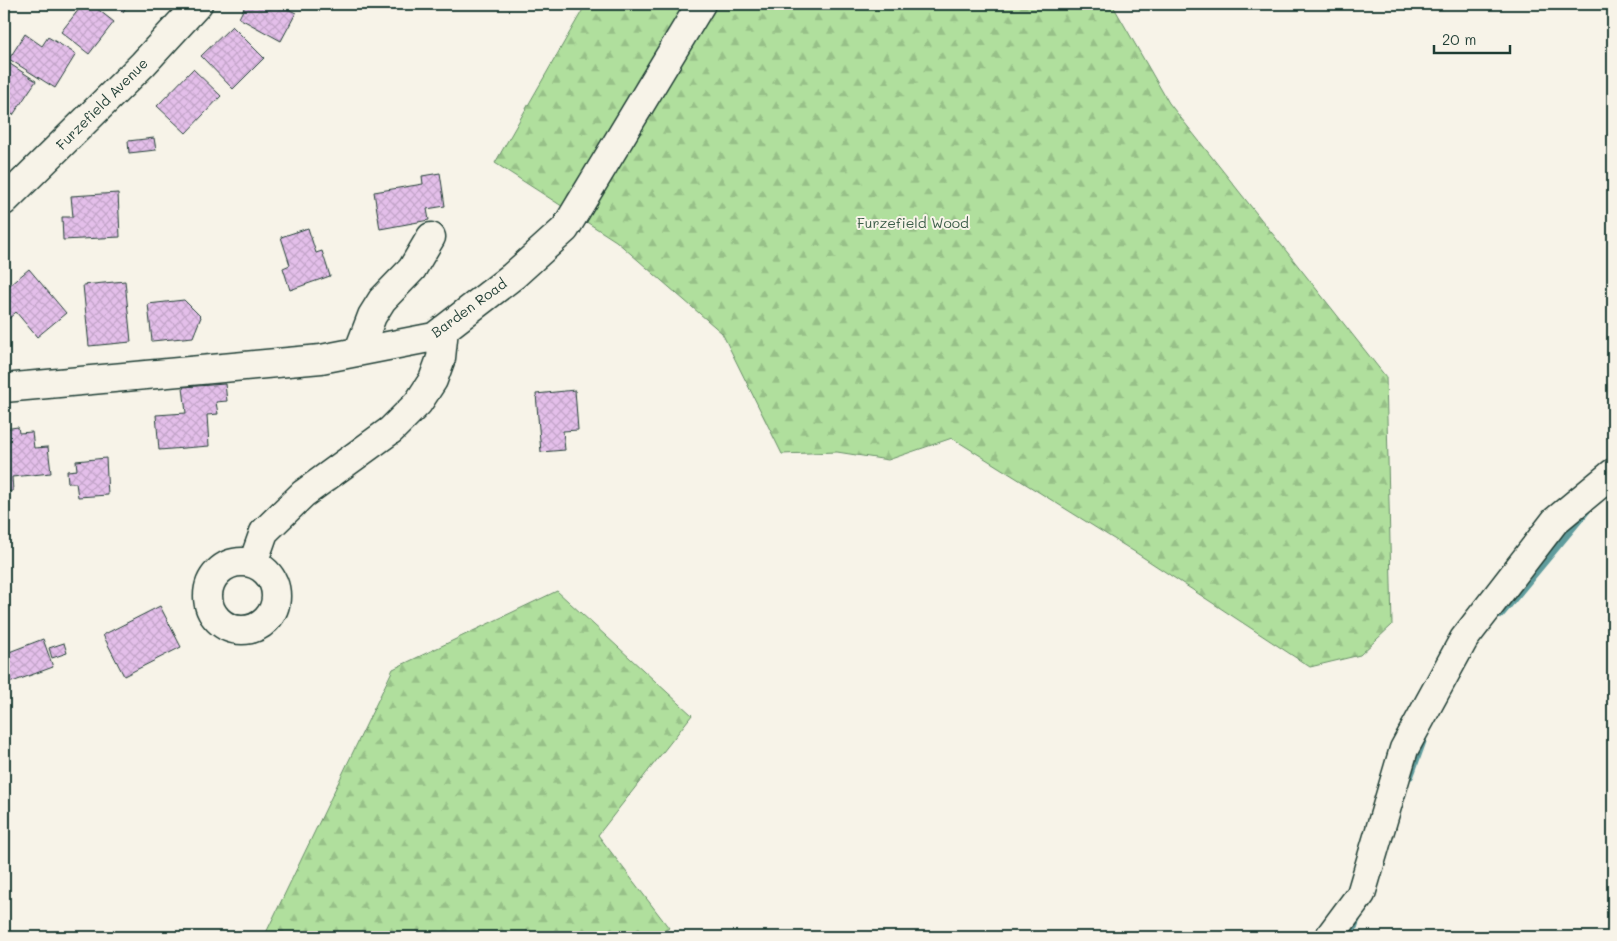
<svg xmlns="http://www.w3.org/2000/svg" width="1617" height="941" font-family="Mali,sans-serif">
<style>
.forest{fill:url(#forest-firs);stroke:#688e68}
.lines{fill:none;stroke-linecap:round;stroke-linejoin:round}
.stream{stroke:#5f9c9d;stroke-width:8}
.building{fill:url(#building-cross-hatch);stroke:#1f3d34}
.minor-casing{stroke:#1f3d34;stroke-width:31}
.minor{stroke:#f7f3e8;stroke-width:28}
.labels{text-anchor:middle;stroke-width:4;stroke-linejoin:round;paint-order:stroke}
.street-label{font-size:14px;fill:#1f3d34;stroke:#f7f3e8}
.park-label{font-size:14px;fill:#3c5d49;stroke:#f7f3e8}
</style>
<defs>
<pattern id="forest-firs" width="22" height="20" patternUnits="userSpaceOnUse" patternTransform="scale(1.25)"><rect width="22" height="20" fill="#b0df9d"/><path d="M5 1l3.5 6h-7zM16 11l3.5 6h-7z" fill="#97c088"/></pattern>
<pattern id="building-cross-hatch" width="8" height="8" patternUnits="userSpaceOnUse" patternTransform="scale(1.25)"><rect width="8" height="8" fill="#e4bfea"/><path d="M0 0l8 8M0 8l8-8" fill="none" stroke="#c3a5c9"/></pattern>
</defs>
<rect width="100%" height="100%" fill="#f7f3e8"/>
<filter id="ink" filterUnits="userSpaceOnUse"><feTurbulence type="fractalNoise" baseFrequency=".02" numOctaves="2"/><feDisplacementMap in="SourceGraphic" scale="10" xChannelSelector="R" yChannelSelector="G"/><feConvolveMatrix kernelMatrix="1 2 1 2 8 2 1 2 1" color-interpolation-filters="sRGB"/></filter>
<g filter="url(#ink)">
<path class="forest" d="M 586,4 L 1112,4 L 1169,103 L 1386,377 L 1392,625 L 1360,655 L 1310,667 L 1138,554 L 952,438 L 888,460 L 837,452 L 782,454 L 722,333 L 616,241 L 495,163 Z
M 557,591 L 692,715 L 598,835 L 669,928 L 657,937 L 264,937 L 393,669 Z"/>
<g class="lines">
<path class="stream" d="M 1500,615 L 1587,510
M 1410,776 L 1423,740
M 1350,937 L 1357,918"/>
</g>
<path class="building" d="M 83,4 L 91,4 L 114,22 L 89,54 L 61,32 Z
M 110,4 L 128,4 L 123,12 Z
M 246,4 L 278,4 L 296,13 L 281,41 L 239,18 Z
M 232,26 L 264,58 L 233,89 L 201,56 Z
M 25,34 L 42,46 L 48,37 L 76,54 L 55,88 L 9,59 Z
M 4,60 L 36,81 L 13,115 L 4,108 Z
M 193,69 L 221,96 L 186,133 L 157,106 Z
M 154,138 L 156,150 L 129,153 L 128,141 Z
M 440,173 L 445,206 L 427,209 L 429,220 L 380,229 L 374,192 L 423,184 L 422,176 Z
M 118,193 L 120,237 L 63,240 L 62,217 L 73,217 L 71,196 Z
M 308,228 L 316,253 L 322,251 L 330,276 L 290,290 L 283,268 L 290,265 L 281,237 Z
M 29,269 L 66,313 L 37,337 L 16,312 L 4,323 L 4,290 Z
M 125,281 L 131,342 L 89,346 L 83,285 Z
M 184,300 L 201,317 L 193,337 L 152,341 L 148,304 Z
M 225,384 L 227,401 L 216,402 L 218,414 L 207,415 L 209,446 L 159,450 L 156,415 L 186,413 L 183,387 Z
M 575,390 L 578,430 L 563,431 L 565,450 L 541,452 L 536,394 Z
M 18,427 L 19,433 L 32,432 L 34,448 L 48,447 L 51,473 L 12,477 L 13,491 L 4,492 L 4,429 Z
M 106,458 L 108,495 L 78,497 L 76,483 L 68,483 L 67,471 L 77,470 L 76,461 Z
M 160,606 L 181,647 L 124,676 L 103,635 Z
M 43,639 L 53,667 L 4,685 L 4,654 Z
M 64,643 L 67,653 L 52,658 L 49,648 Z"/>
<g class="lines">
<defs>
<path id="minor" d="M 4,201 L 143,64 L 198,4
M 359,350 L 372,316 L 382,300 L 412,269 L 431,237
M 4,388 L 321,359 L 434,337 L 513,276 L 565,229 L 701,4
M208 596a34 34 0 1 1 68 0a34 34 0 1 1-68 0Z
M 253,563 L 264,532 L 303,494 L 391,430 L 418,403 L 433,380 L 441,358 L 444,329
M 1329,937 L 1361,894 L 1404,749 L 1464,639 L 1555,521 L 1613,473"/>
</defs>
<use href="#minor" class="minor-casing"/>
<use href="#minor" class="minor"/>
</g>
</g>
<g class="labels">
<g class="street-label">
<text transform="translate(102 104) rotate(-45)" y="5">Furzefield Avenue</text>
<text transform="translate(469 308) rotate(-36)" y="5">Barden Road</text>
</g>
<g class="park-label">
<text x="913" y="228">Furzefield Wood</text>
</g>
</g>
<rect width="1617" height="941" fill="none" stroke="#f7f3e8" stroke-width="20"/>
<rect x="10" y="10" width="1597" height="921" fill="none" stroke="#1f3d34" stroke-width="2" filter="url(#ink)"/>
<path d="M1434 45v8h76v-8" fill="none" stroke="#1f3d34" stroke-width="2.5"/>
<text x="1442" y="45" font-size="15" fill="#1f3d34" stroke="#f7f3e8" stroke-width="4" paint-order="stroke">20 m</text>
</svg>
